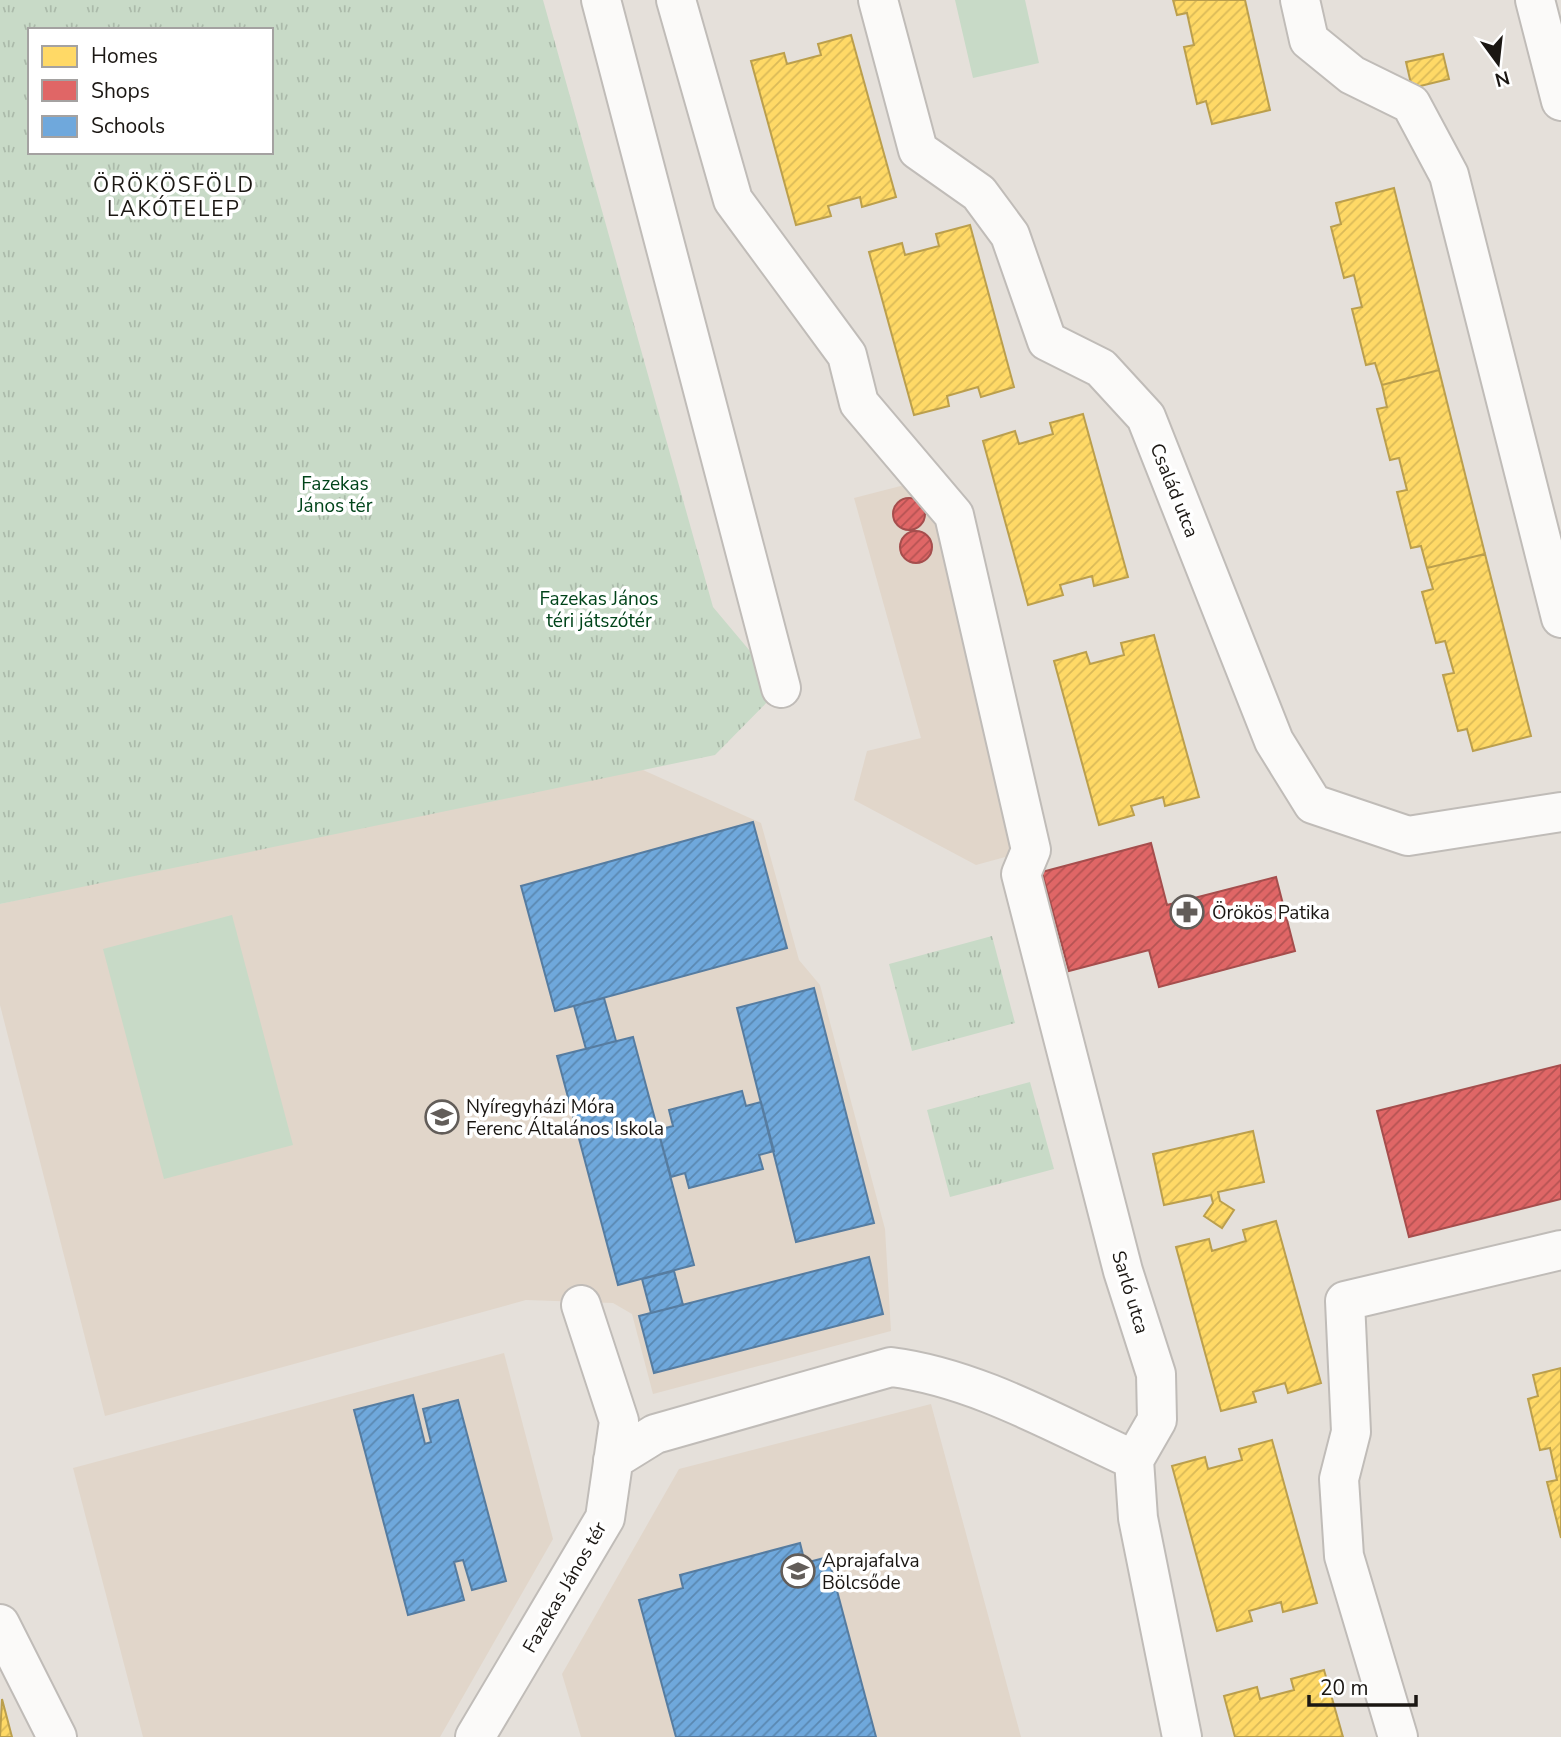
<svg xmlns="http://www.w3.org/2000/svg" width="1561" height="1737" font-family="'Nunito Sans',sans-serif">
<style>
.built{fill:#e1d6ca}
.park{fill:url(#park-tufts);fill-rule:evenodd}
.pitch{fill:#c8dac7}
.homes{fill:url(#homes-hatch);stroke:#bb9f4d;stroke-width:2}
.shops{fill:url(#shops-hatch);stroke:#a54e4d;stroke-width:2}
.schools{fill:url(#schools-hatch);stroke:#567ca0;stroke-width:2}
.lines{fill:none;stroke-linecap:round;stroke-linejoin:round}
.minor-casing{stroke:#c0bcb8;stroke-width:42}
.minor{stroke:#fbfaf9;stroke-width:38}
.labels{text-anchor:middle;stroke-width:7;stroke-linejoin:round;paint-order:stroke}
.park-label{font-size:19px;fill:#01441a;stroke:#fff}
.street-label{font-size:19px;fill:#1b1713;stroke:#fff}
.poi-label{font-size:19px;fill:#1b1713;stroke:#fff;text-anchor:start}
.neighbourhood-label{font-size:21px;letter-spacing:2px;fill:#1b1713;stroke:#fff}
</style>
<defs>
<pattern id="park-tufts" width="24" height="20" patternUnits="userSpaceOnUse" patternTransform="scale(1.75)"><rect width="24" height="20" fill="#c8dac7"/><path d="M3 7l-1-3M5 7V3M7 7l1-3M15 17l-1-3M17 17v-4M19 17l1-3" fill="none" stroke="#abbaaa"/></pattern>
<pattern id="homes-hatch" width="6" height="6" patternUnits="userSpaceOnUse" patternTransform="scale(1.75)"><rect width="6" height="6" fill="#ffd966"/><path d="M-1 1l2-2M0 6l6-6M5 7l2-2" fill="none" stroke="#daba58"/></pattern>
<pattern id="shops-hatch" width="6" height="6" patternUnits="userSpaceOnUse" patternTransform="scale(1.75)"><rect width="6" height="6" fill="#e06666"/><path d="M-1 1l2-2M0 6l6-6M5 7l2-2" fill="none" stroke="#b55353"/></pattern>
<pattern id="schools-hatch" width="6" height="6" patternUnits="userSpaceOnUse" patternTransform="scale(1.75)"><rect width="6" height="6" fill="#6fa8dc"/><path d="M-1 1l2-2M0 6l6-6M5 7l2-2" fill="none" stroke="#5a88b1"/></pattern>
</defs>
<rect width="100%" height="100%" fill="#e5e0da"/>
<path class="built" d="M 924,480 L 1031,850 L 976,865 L 854,800 L 867,751 L 921,738 L 854,498 Z
M 623,761 L 761,823 L 799,960 L 820,985 L 885,1229 L 891,1331 L 653,1394 L 632,1314 L 613,1303 L 526,1300 L 105,1416 L 0,1005 L 0,904 Z
M 504,1353 L 553,1539 L 440,1737 L 143,1737 L 73,1468 Z
M 931,1404 L 1021,1737 L 581,1737 L 562,1674 L 679,1469 Z"/>
<path class="park" d="M 0,0 L 543,0 L 713,607 L 781,688 L 715,755 L 0,904 ZM 30,30 L 271,30 L 271,152 L 30,152 Z
M 992,936 L 1015,1023 L 912,1051 L 889,964 Z
M 1030,1082 L 1054,1169 L 950,1197 L 927,1110 Z"/>
<path class="pitch" d="M 955,0 L 1025,0 L 1039,63 L 973,78 Z
M 232,915 L 293,1145 L 164,1179 L 103,949 Z"/>
<path class="homes" d="M 1173,0 L 1245,0 L 1270,110 L 1212,124 L 1206,101 L 1197,104 L 1184,47 L 1194,45 L 1187,13 L 1177,15 Z
M 851,35 L 896,197 L 862,207 L 860,197 L 828,206 L 831,216 L 796,225 L 751,61 L 784,53 L 787,64 L 821,55 L 818,44 Z
M 1443,54 L 1449,79 L 1412,88 L 1406,62 Z
M 1394,188 L 1439,370 L 1382,385 L 1375,363 L 1366,365 L 1352,309 L 1362,307 L 1354,275 L 1344,278 L 1331,227 L 1341,224 L 1336,203 Z
M 970,225 L 1014,387 L 981,397 L 978,387 L 947,396 L 949,406 L 914,415 L 869,252 L 902,243 L 905,255 L 939,246 L 936,234 Z
M 1439,370 L 1485,554 L 1427,568 L 1421,546 L 1411,548 L 1397,492 L 1407,490 L 1399,458 L 1390,460 L 1377,409 L 1387,407 L 1382,385 Z
M 1083,414 L 1128,577 L 1094,586 L 1092,576 L 1060,585 L 1063,595 L 1028,605 L 983,441 L 1015,431 L 1019,444 L 1053,434 L 1050,423 Z
M 1485,554 L 1531,736 L 1473,751 L 1467,729 L 1458,731 L 1443,675 L 1454,673 L 1445,641 L 1436,643 L 1422,592 L 1433,589 L 1427,568 Z
M 1154,635 L 1199,797 L 1165,806 L 1163,797 L 1131,806 L 1134,815 L 1099,825 L 1054,661 L 1086,652 L 1090,664 L 1124,655 L 1121,643 Z
M 1253,1131 L 1264,1182 L 1218,1192 L 1220,1201 L 1234,1210 L 1222,1228 L 1204,1216 L 1213,1203 L 1211,1195 L 1164,1205 L 1153,1154 Z
M 1276,1221 L 1321,1383 L 1288,1393 L 1285,1383 L 1253,1392 L 1256,1402 L 1221,1411 L 1176,1247 L 1209,1239 L 1212,1251 L 1246,1241 L 1243,1230 Z
M 1561,1368 L 1561,1538 L 1547,1482 L 1557,1480 L 1550,1448 L 1540,1450 L 1528,1399 L 1538,1396 L 1533,1375 Z
M 1272,1440 L 1317,1603 L 1283,1612 L 1281,1602 L 1249,1611 L 1252,1621 L 1217,1631 L 1172,1466 L 1205,1457 L 1208,1469 L 1242,1460 L 1239,1449 Z
M 1324,1670 L 1343,1737 L 1235,1737 L 1224,1696 L 1257,1687 L 1260,1699 L 1294,1690 L 1291,1679 Z
M 2,1699 L 12,1737 L 0,1737 Z"/>
<path class="shops" d="M893 514a16 16 0 1 1 32 0a16 16 0 1 1-32 0Z
M900 547a16 16 0 1 1 32 0a16 16 0 1 1-32 0Z
M 1151,843 L 1167,905 L 1276,877 L 1295,951 L 1159,987 L 1149,950 L 1069,971 L 1042,872 Z
M 1561,1065 L 1561,1199 L 1409,1237 L 1377,1111 Z"/>
<path class="schools" d="M 753,822 L 787,948 L 555,1011 L 521,886 Z
M 814,988 L 874,1223 L 796,1242 L 737,1008 Z
M 604,998 L 616,1041 L 586,1049 L 574,1006 Z
M 633,1037 L 694,1265 L 618,1285 L 557,1056 Z
M 742,1091 L 746,1106 L 761,1102 L 774,1151 L 759,1155 L 763,1169 L 689,1188 L 685,1173 L 671,1177 L 658,1130 L 673,1126 L 669,1110 Z
M 869,1257 L 883,1314 L 654,1373 L 639,1316 Z
M 674,1271 L 683,1305 L 651,1313 L 642,1279 Z
M 413,1395 L 425,1444 L 431,1442 L 423,1409 L 458,1400 L 506,1581 L 472,1590 L 463,1560 L 454,1562 L 464,1600 L 408,1615 L 354,1410 Z
M 800,1543 L 805,1563 L 828,1557 L 876,1737 L 676,1737 L 639,1600 L 683,1588 L 680,1575 Z"/>
<g class="lines">
<defs>
<path id="minor" d="M 601,0 L 781,688
M 676,0 L 733,200 L 847,355 L 859,403 L 954,515 L 1031,850 L 1021,874 L 1123,1271 L 1156,1374 L 1157,1420 L 1134,1460 L 1138,1518 L 1182,1737
M 878,0 L 918,150 L 979,193 L 1010,235 L 1047,341 L 1101,368 L 1146,417 L 1274,741 L 1313,804 L 1408,836 L 1561,812
M 1300,0 L 1309,40 L 1352,75 L 1411,104 L 1449,175 L 1561,618
M 1535,0 L 1561,101
M 613,1460 L 655,1434 L 891,1367 C 977,1378 1057,1425 1134,1460
M 0,1624 L 57,1737
M 475,1737 L 605,1518 L 619,1421 L 581,1305
M 1398,1737 L 1344,1556 L 1339,1479 L 1351,1432 L 1345,1301 L 1561,1250"/>
</defs>
<use href="#minor" class="minor-casing"/>
<use href="#minor" class="minor"/>
</g>
<defs>
<symbol id="pharmacy-ring" viewBox="-11 -11 22 22"><circle r="9.5" fill="#fff" stroke="#625d59" stroke-width="1.5"/><path d="M-2-6h4v4h4v4h-4v4h-4v-4h-4v-4h4Z" fill="#625d59"/></symbol>
<symbol id="school-ring" viewBox="-11 -11 22 22"><circle r="9.5" fill="#fff" stroke="#625d59" stroke-width="1.5"/><path d="M0-5L7-2L0 1L-7-2ZM-4 1L0 2.5L4 1V4Q0 6-4 4Z" fill="#625d59"/></symbol>
</defs>
<g fill-rule="evenodd">
<use href="#pharmacy-ring" x="1168" y="893" width="38" height="38"/>
<use href="#school-ring" x="423" y="1098" width="38" height="38"/>
<use href="#school-ring" x="779" y="1552" width="38" height="38"/>
</g>
<g class="labels">
<g class="park-label">
<text x="335" y="490">Fazekas<tspan x="335" dy="22">János tér</tspan></text>
<text x="599" y="605">Fazekas János<tspan x="599" dy="22">téri játszótér</tspan></text>
</g>
<g class="street-label">
<text transform="translate(1175 490) rotate(68)" y="7">Család utca</text>
<text transform="translate(1131 1292) rotate(73)" y="7">Sarló utca</text>
<text transform="translate(564 1587) rotate(-60)" y="7">Fazekas János tér</text>
</g>
<g class="poi-label">
<text x="1212" y="919">Örökös Patika</text>
<text x="466" y="1113">Nyíregyházi Móra<tspan x="466" dy="22">Ferenc Általános Iskola</tspan></text>
<text x="822" y="1567">Aprajafalva<tspan x="822" dy="22">Bölcsőde</tspan></text>
</g>
<g class="neighbourhood-label">
<text x="174" y="192">ÖRÖKÖSFÖLD<tspan x="174" dy="24">LAKÓTELEP</tspan></text>
</g>
</g>
<rect x="28" y="28" width="245" height="126" fill="#ffffff" stroke="#a4a2a1" stroke-width="2"/>
<rect x="42" y="46" width="35" height="21" fill="#ffd966" stroke="#a4a2a1" stroke-width="2"/>
<text x="91" y="63" font-size="21" fill="#1b1713">Homes</text>
<rect x="42" y="80" width="35" height="21" fill="#e06666" stroke="#a4a2a1" stroke-width="2"/>
<text x="91" y="98" font-size="21" fill="#1b1713">Shops</text>
<rect x="42" y="116" width="35" height="21" fill="#6fa8dc" stroke="#a4a2a1" stroke-width="2"/>
<text x="91" y="133" font-size="21" fill="#1b1713">Schools</text>
<g transform="translate(1498 63) rotate(165)" stroke="#ffffff" stroke-width="5" paint-order="stroke">
<path d="M0-5L12 26L0 18L-12 26Z" fill="#1b1713"/>
<text y="-10" font-size="19" font-weight="bold" text-anchor="middle" fill="#1b1713">N</text>
</g>
<path d="M1309 1695v10h107v-10" fill="none" stroke="#1b1713" stroke-width="3.5"/>
<text x="1320" y="1695" font-size="21" fill="#1b1713" stroke="#ffffff" stroke-width="5" paint-order="stroke">20 m</text>
</svg>
